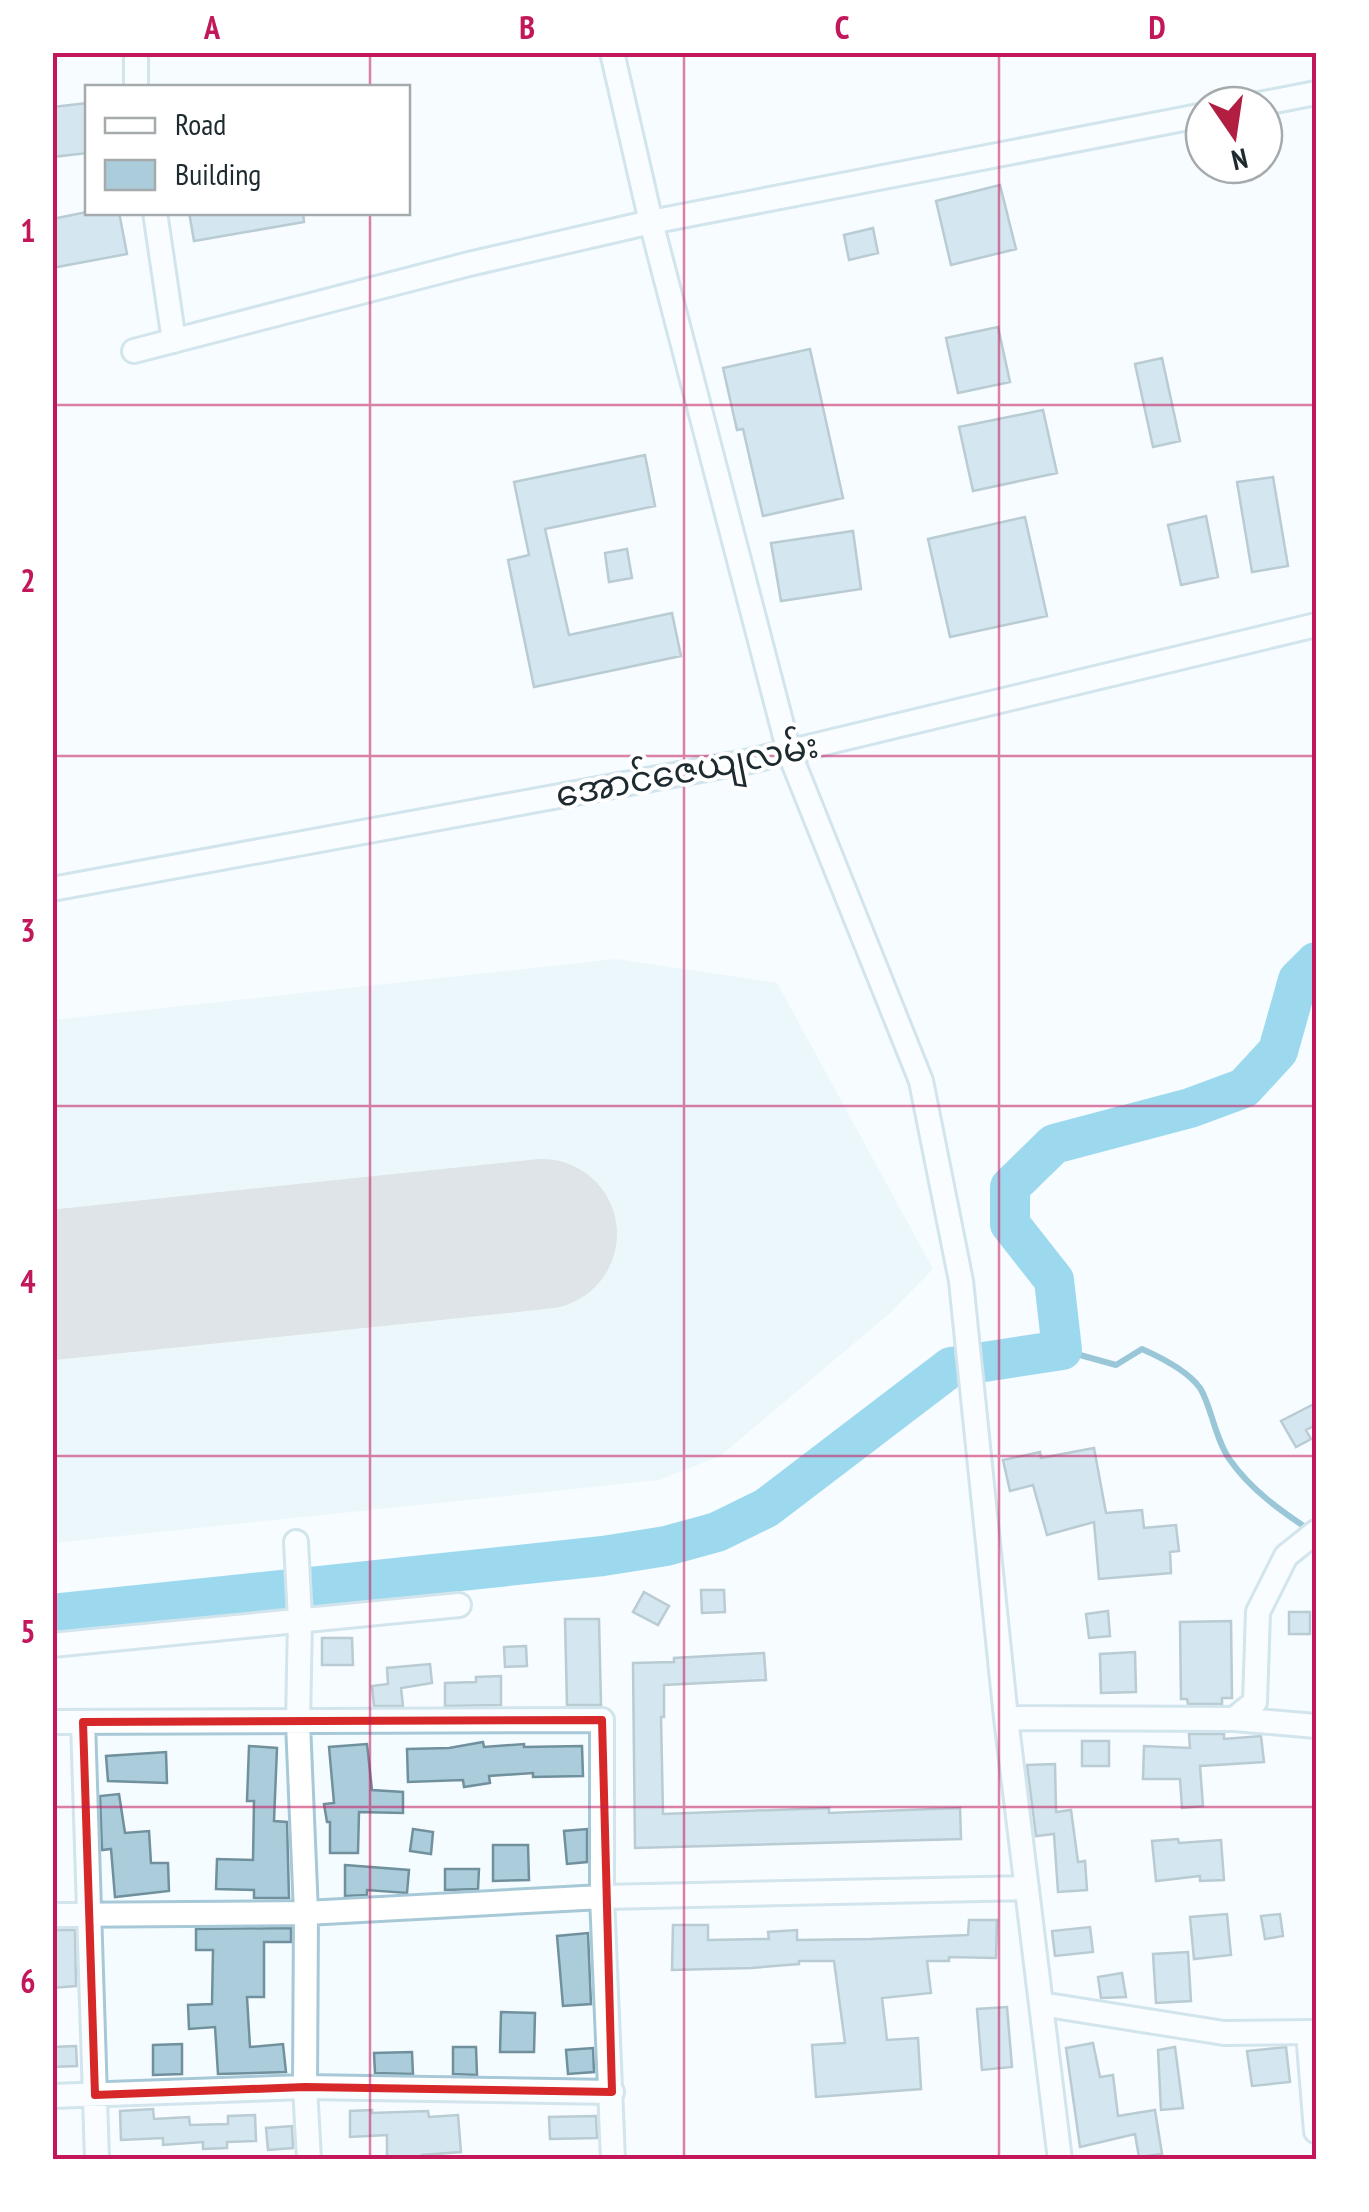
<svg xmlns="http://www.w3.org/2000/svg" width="1369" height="2212" font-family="'PT Sans Narrow','Noto Sans Myanmar',sans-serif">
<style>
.built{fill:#e0f1f8}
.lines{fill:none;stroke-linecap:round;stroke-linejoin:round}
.stream{stroke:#2c88a6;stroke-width:6}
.river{stroke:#32b0d9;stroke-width:40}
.runway{stroke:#c0c8cc;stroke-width:150}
.building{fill:#abcddb;stroke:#70909d;stroke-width:2.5}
.minor-casing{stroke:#a7c9d7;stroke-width:28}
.minor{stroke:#fff;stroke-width:22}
.marked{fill:none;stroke:#d62828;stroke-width:8;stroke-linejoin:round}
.grid{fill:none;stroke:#c2185b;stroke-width:2.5;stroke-opacity:0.55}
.labels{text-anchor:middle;stroke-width:8;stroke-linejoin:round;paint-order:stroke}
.street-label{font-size:35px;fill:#1d2a2f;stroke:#fff}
.neatline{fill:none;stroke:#c2185b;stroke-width:4}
.grid-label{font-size:32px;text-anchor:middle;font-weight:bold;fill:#c2185b}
</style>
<rect width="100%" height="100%" fill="#f5fcff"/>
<path class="built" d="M 616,959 L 777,983 L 933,1269 L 890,1313 L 720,1456 L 659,1480 L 53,1543 L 53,1020 Z"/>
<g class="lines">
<path class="stream" d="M 1062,1350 L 1116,1365 L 1142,1349 C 1160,1357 1188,1371 1200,1388 C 1211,1405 1215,1439 1230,1460 C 1251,1490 1281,1511 1311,1531"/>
<path class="river" d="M 52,1614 L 603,1556 L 666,1546 L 717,1532 L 766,1508 L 951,1367 L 1062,1350 L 1054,1280 L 1010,1224 L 1010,1187 L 1054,1144 L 1190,1108 L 1244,1088 L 1278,1051 L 1298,980 L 1316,962"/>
<path class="runway" d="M 52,1285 L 542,1234"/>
</g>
<path class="building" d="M 88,103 L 88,153 L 52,157 L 52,107 Z
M 1000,185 L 1016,249 L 951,265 L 936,201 Z
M 87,212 L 119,212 L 127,254 L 52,268 L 52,219 Z
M 189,212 L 303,212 L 304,222 L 194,241 Z
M 873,228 L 878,253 L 849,260 L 844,235 Z
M 998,327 L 1010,382 L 958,393 L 946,338 Z
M 810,349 L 843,498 L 763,516 L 743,429 L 737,430 L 723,368 Z
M 1162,358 L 1180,441 L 1153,447 L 1135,364 Z
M 1043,410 L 1057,473 L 973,491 L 959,427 Z
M 645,455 L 655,506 L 545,529 L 569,635 L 672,613 L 681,656 L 534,687 L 508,560 L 529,555 L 514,482 Z
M 1273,477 L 1288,566 L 1252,572 L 1237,482 Z
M 1206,516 L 1218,577 L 1181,585 L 1168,525 Z
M 1025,517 L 1047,616 L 950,637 L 928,539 Z
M 853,531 L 861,589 L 781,601 L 771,543 Z
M 627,549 L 632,578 L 609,582 L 605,553 Z
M 1316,1403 L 1316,1425 L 1306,1430 L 1311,1439 L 1296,1447 L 1281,1421 Z
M 1094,1448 L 1106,1513 L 1142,1510 L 1144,1528 L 1176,1525 L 1179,1551 L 1170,1552 L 1171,1573 L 1099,1579 L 1094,1522 L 1047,1535 L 1033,1485 L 1010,1491 L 1003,1460 L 1040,1452 L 1041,1458 Z
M 701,1590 L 724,1590 L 725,1612 L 702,1613 Z
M 644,1592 L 669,1606 L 658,1625 L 633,1612 Z
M 1108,1611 L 1110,1636 L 1089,1638 L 1086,1614 Z
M 1289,1612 L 1310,1612 L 1310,1634 L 1289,1634 Z
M 565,1619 L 599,1619 L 601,1705 L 567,1705 Z
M 1231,1621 L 1232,1698 L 1222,1698 L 1222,1704 L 1188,1704 L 1187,1699 L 1181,1699 L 1180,1622 Z
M 322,1638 L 352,1638 L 353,1665 L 322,1665 Z
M 526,1646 L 527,1666 L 505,1667 L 504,1647 Z
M 1135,1652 L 1136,1692 L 1101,1693 L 1100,1654 Z
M 764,1653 L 766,1680 L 664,1685 L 664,1717 L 661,1717 L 663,1814 L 829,1808 L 829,1813 L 960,1808 L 961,1839 L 635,1848 L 633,1663 L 674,1662 L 674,1658 Z
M 430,1664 L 432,1683 L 401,1688 L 403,1706 L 374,1706 L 372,1686 L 388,1684 L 387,1668 Z
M 501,1676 L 501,1705 L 445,1706 L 445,1683 L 476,1682 L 476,1677 Z
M 1189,1734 L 1224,1734 L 1224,1739 L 1261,1736 L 1264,1762 L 1200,1766 L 1203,1806 L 1182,1808 L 1180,1779 L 1143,1779 L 1144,1746 L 1190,1748 Z
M 1082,1741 L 1109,1741 L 1109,1766 L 1082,1766 Z
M 483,1742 L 484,1747 L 524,1744 L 524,1747 L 582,1746 L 583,1776 L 533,1777 L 533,1773 L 489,1776 L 490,1783 L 464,1787 L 463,1780 L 408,1782 L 407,1749 L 449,1748 Z
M 367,1744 L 372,1790 L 403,1792 L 403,1813 L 359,1812 L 358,1853 L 330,1853 L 330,1822 L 327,1822 L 324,1804 L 334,1803 L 329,1747 Z
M 249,1746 L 277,1748 L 274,1821 L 287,1822 L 289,1898 L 254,1898 L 254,1890 L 216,1889 L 217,1859 L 253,1860 L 254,1801 L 247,1801 Z
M 166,1752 L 167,1783 L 108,1781 L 106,1756 Z
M 1055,1764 L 1056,1812 L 1071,1810 L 1078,1862 L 1085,1861 L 1087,1890 L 1058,1892 L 1054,1834 L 1036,1836 L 1027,1765 Z
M 119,1794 L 125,1833 L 149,1831 L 151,1863 L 168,1863 L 169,1891 L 115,1897 L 111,1849 L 102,1850 L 100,1796 Z
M 413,1829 L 433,1832 L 431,1854 L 410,1851 Z
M 587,1829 L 587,1862 L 567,1864 L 564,1831 Z
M 1178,1839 L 1179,1843 L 1221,1840 L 1224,1880 L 1200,1881 L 1200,1876 L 1156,1881 L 1152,1841 Z
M 493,1845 L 528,1845 L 529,1880 L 493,1881 Z
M 345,1865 L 409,1870 L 407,1893 L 367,1890 L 367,1895 L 345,1896 Z
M 445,1869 L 479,1869 L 478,1889 L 445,1890 Z
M 1227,1914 L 1231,1955 L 1194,1959 L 1190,1917 Z
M 1280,1914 L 1283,1936 L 1265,1939 L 1261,1916 Z
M 969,1920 L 997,1920 L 996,1958 L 949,1957 L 949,1961 L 927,1961 L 931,1993 L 882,1998 L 887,2040 L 918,2038 L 921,2089 L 816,2097 L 812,2045 L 845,2043 L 834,1961 L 799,1961 L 799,1964 L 751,1968 L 672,1970 L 673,1925 L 708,1925 L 708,1940 L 769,1939 L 768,1932 L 797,1930 L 797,1940 L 871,1939 L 968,1935 Z
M 1090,1927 L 1093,1952 L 1055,1956 L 1052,1931 Z
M 291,1928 L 291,1942 L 264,1942 L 264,1997 L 247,1997 L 250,2047 L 283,2044 L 286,2072 L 218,2074 L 215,2027 L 189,2029 L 188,2005 L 212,2004 L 213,1950 L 196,1950 L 196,1929 Z
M 52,1930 L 75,1930 L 76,1986 L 52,1988 Z
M 588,1933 L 591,2004 L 563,2006 L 557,1936 Z
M 1188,1952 L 1191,2001 L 1156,2003 L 1153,1954 Z
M 1122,1973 L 1126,1997 L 1101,1998 L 1098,1977 Z
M 1007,2007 L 1012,2067 L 982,2070 L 977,2009 Z
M 501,2012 L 535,2013 L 534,2052 L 500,2052 Z
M 1093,2043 L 1100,2077 L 1113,2075 L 1118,2116 L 1155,2110 L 1162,2154 L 1139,2157 L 1135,2134 L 1080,2147 L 1066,2048 Z
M 182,2044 L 182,2074 L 153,2075 L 153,2045 Z
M 76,2046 L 77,2066 L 52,2067 L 52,2047 Z
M 453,2047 L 476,2047 L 477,2075 L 453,2074 Z
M 1175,2047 L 1183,2108 L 1161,2110 L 1158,2050 Z
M 1286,2047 L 1290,2082 L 1252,2086 L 1247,2051 Z
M 593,2048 L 594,2072 L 568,2074 L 566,2050 Z
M 412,2052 L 413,2074 L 375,2073 L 374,2053 Z
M 153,2109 L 154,2119 L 189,2117 L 190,2125 L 228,2124 L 228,2116 L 255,2115 L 256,2141 L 227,2142 L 227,2148 L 203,2149 L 203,2142 L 163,2145 L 163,2138 L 121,2140 L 120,2111 Z
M 372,2110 L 372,2113 L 428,2111 L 429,2117 L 458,2115 L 461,2152 L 422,2155 L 422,2160 L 387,2160 L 387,2135 L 350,2137 L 350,2111 Z
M 596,2116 L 597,2138 L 550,2139 L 549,2117 Z
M 292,2126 L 293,2148 L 268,2150 L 266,2128 Z"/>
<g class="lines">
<defs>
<path id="minor" d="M 136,52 L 136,88
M 612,52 L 651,222 L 789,752 L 921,1081 L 961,1281 L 1006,1718
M 1254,105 L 1316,93
M 155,212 L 174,341
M 134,351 L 469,264 L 651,222 L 1204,115
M 52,889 L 750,761 L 1316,625
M 296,1542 L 300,1619 L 298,1723 L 306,1913 L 305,2087 L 309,2160
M 52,1645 L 459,1605
M 1234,1719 L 1316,1726
M 52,1722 L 602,1720 L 602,1897 L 613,2160
M 83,1722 L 97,2160
M 52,1915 L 306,1913 L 602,1897 L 1027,1888
M 1041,2004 L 1224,2033 L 1316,2032
M 1308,2032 L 1316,2131
M 52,2096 L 305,2087 L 612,2092
M 1060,2160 L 1006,1718 L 1234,1719 L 1255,1702 L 1258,1612 L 1286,1556 L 1316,1532"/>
</defs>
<use href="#minor" class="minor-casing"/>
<use href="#minor" class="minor"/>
</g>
<path d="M0 0H1369V2212H0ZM 602,1720 L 612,2092 L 305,2087 L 95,2095 L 83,1722 Z" fill="#f5fcff" fill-opacity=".55" fill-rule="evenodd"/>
<path class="marked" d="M 602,1720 L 612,2092 L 305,2087 L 95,2095 L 83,1722 Z"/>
<path class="grid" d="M 370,52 L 370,88M 684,52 L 684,2160M 999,52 L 999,2160M 370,212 L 370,2160M 52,405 L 1316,405M 52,756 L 1316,756M 52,1106 L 1316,1106M 52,1456 L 1316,1456M 52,1807 L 1316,1807"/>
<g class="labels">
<g class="street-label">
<text transform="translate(687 770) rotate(-11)" y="12">အောင်ဇေယျလမ်း</text>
</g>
</g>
<rect width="1369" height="2212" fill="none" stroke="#ffffff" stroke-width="110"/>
<rect x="85" y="85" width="325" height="130" fill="#ffffff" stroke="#a5aaac" stroke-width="2.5"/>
<rect x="105" y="118" width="50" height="15" fill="#ffffff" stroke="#a5aaac" stroke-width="2.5"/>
<text x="175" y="135" font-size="30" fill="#1d2a2f">Road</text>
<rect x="105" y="160" width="50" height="30" fill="#abcddb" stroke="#a5aaac" stroke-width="2.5"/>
<text x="175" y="185" font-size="30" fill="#1d2a2f">Building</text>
<g transform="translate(1234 135) rotate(167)"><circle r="48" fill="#ffffff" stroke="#a5aaac" stroke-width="2.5"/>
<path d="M0-8L18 38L0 25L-18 38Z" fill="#b11e41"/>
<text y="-15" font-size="28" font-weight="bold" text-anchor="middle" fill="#1d2a2f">N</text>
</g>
<rect x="55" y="55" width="1259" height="2102" class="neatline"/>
<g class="grid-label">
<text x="212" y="39">A</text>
<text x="527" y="39">B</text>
<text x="842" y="39">C</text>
<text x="1157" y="39">D</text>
<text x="28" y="242">1</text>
<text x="28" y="592">2</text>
<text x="28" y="942">3</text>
<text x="28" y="1293">4</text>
<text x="28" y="1643">5</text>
<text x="28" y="1993">6</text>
</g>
</svg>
